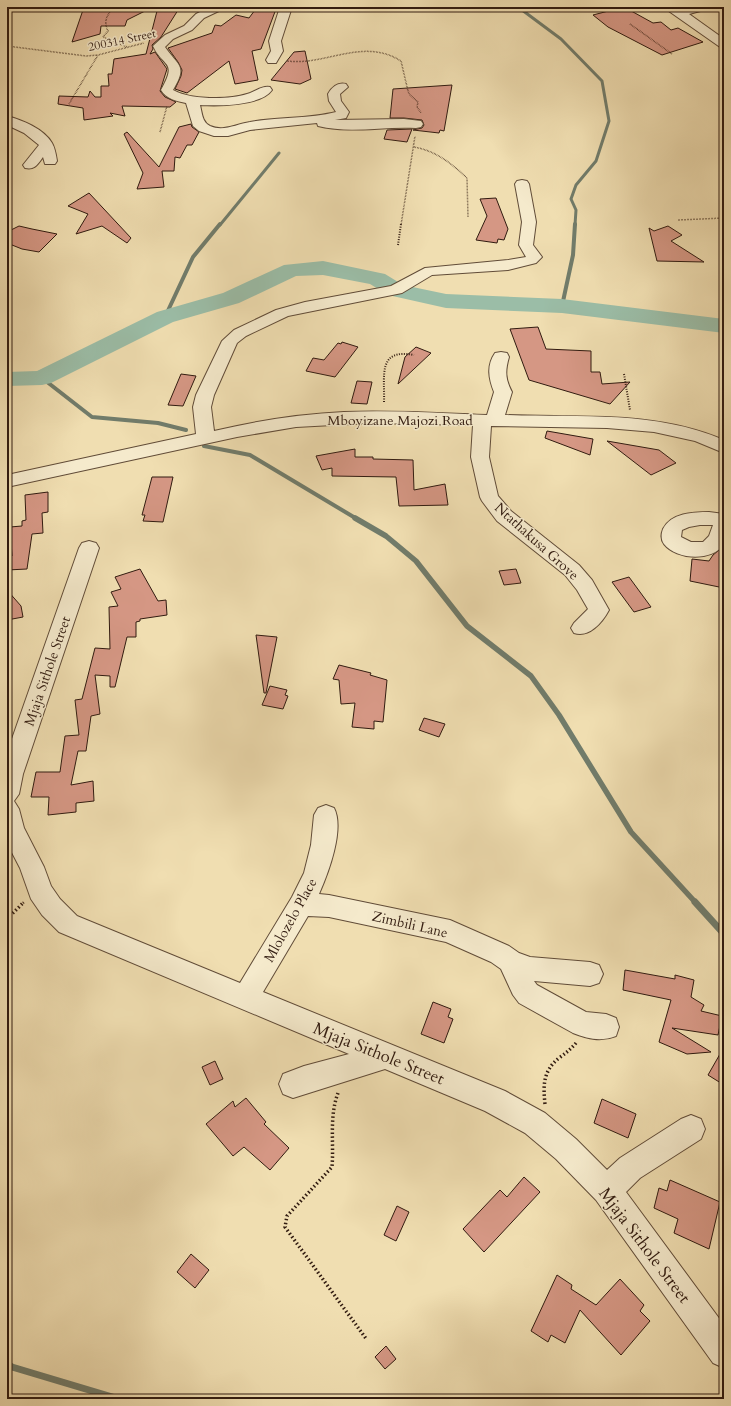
<svg xmlns="http://www.w3.org/2000/svg" width="731" height="1406" font-family="Cardo,serif">
<style>
.lines{fill:none;stroke-linecap:round;stroke-linejoin:round}
.stream-far3{stroke:#717c6b;stroke-width:3}
.stream-far2{stroke:#717c6b;stroke-width:4}
.stream-far1{stroke:#717c6b;stroke-width:5.5}
.stream{stroke:#717c6b;stroke-width:7}
.river{fill:#9bbda7;fill-rule:evenodd}
.building{fill:#d59784;stroke:#311b10}
.minor-casing{stroke:#614c38;stroke-width:2}
.path-far3{stroke:#311b10;stroke-width:1.5;stroke-dasharray:0.5 1;stroke-linecap:butt}
.path-far2{stroke:#311b10;stroke-width:2;stroke-dasharray:1 1.5;stroke-linecap:butt}
.path-far1{stroke:#311b10;stroke-width:2.5;stroke-dasharray:1 2;stroke-linecap:butt}
.path{stroke:#311b10;stroke-width:3.5;stroke-dasharray:1.5 2.5;stroke-linecap:butt}
.minor{fill:#f5eacc;fill-rule:evenodd}
.labels{text-anchor:middle;stroke-width:3;stroke-linejoin:round;paint-order:stroke}
.far-street-label{font-size:12px;fill:#311b10;stroke:#f5eacc}
.street-label{font-size:14px;fill:#311b10;stroke:#f5eacc}
.near-street-label{font-size:17px;fill:#311b10;stroke:#f5eacc}
</style>
<rect width="100%" height="100%" fill="#f0deb1"/>
<filter id="stains"><feTurbulence type="fractalNoise" baseFrequency=".005" numOctaves="4"/><feColorMatrix values="0 0 0 0 .2 0 0 0 0 .09 0 0 0 0 .02 0 0 0 .5 -.17"/></filter>
<radialGradient id="worn" r=".72"><stop offset=".6" stop-color="#630" stop-opacity="0"/><stop offset="1" stop-color="#630" stop-opacity=".3"/></radialGradient>
<g class="lines">
<path class="stream-far3" d="M 518,7 L 561,39 L 602,81 L 609,121 L 596,161 L 576,185 L 571,199 L 576,210 L 575,225
M 220,225 L 279,153"/>
<path class="stream-far2" d="M 562,306 L 573,255 L 575,224
M 165,317 L 193,257 L 220,224
M 42,378 L 92,417 L 158,423 L 186,430
M 204,446 L 250,455 L 357,519"/>
<path class="stream-far1" d="M 355,518 L 386,536 L 416,561 L 467,626 L 531,676 L 559,715 L 631,832 L 696,903"/>
<path class="stream" d="M 695,902 L 724,934
M 7,1364 L 12,1367 L 119,1399"/>
<path class="river" d="M 323,261 L 385,274 L 403,285 L 446,294 L 562,299 L 724,319 L 724,333 L 562,313 L 446,308 L 388,295 L 370,284 L 323,275 L 296,276 L 239,303 L 173,322 L 51,383 L 42,385 L 7,386 L 7,372 L 37,371 L 157,312 L 223,293 L 284,265 Z"/>
</g>
<path class="building" d="M 84,7 L 153,7 L 127,20 L 125,26 L 101,26 L 100,34 L 72,42 Z
M 158,7 L 180,7 L 161,37 L 152,45 L 153,49 L 150,54 L 155,52 L 167,69 L 160,91 L 165,97 L 176,102 L 170,107 L 122,106 L 125,116 L 110,113 L 113,116 L 84,120 L 83,108 L 58,104 L 59,96 L 88,97 L 90,91 L 95,97 L 101,97 L 101,86 L 109,86 L 108,74 L 112,74 L 114,59 L 146,54 Z
M 624,7 L 653,23 L 661,22 L 671,30 L 678,28 L 703,42 L 662,55 L 608,27 L 593,15 Z
M 276,9 L 261,49 L 252,51 L 258,80 L 235,84 L 229,61 L 187,93 L 175,89 L 181,76 L 182,70 L 178,62 L 168,48 L 212,33 L 215,25 L 221,26 L 236,15 L 249,18 L 255,10 Z
M 305,51 L 311,79 L 300,84 L 271,80 L 294,52 Z
M 452,85 L 444,131 L 440,130 L 439,133 L 413,130 L 422,128 L 424,125 L 422,120 L 404,118 L 390,118 L 393,89 Z
M 191,124 L 192,127 L 199,132 L 192,145 L 187,145 L 180,158 L 175,157 L 174,171 L 162,171 L 164,187 L 137,189 L 143,173 L 124,134 L 127,132 L 159,167 L 179,127 Z
M 412,129 L 407,142 L 384,139 L 387,130 Z
M 89,193 L 131,238 L 127,243 L 102,226 L 76,234 L 88,214 L 68,206 Z
M 496,198 L 508,229 L 504,240 L 498,239 L 497,243 L 476,240 L 487,216 L 480,199 Z
M 19,226 L 32,229 L 57,234 L 39,252 L 22,249 L 7,243 L 7,232 Z
M 668,226 L 682,235 L 671,241 L 704,262 L 657,261 L 649,228 L 654,231 Z
M 538,327 L 546,349 L 591,351 L 591,372 L 600,372 L 602,384 L 630,382 L 610,404 L 529,380 L 510,329 Z
M 342,342 L 358,347 L 335,377 L 306,371 L 313,358 L 324,360 L 338,343 L 341,344 Z
M 416,347 L 431,353 L 398,384 L 405,357 Z
M 181,374 L 196,376 L 183,406 L 168,405 Z
M 357,381 L 372,382 L 367,404 L 351,403 Z
M 547,431 L 593,439 L 590,455 L 545,438 Z
M 607,441 L 659,450 L 676,463 L 651,475 Z
M 355,449 L 355,457 L 373,457 L 373,459 L 413,460 L 414,490 L 445,484 L 448,505 L 399,506 L 396,477 L 332,476 L 332,468 L 322,470 L 316,456 Z
M 152,477 L 173,477 L 163,522 L 143,521 L 145,515 L 142,515 Z
M 48,492 L 48,512 L 42,513 L 43,533 L 32,534 L 27,569 L 7,570 L 7,556 L 12,556 L 10,527 L 22,526 L 22,521 L 26,520 L 25,495 Z
M 724,546 L 724,588 L 690,581 L 692,559 L 709,561 L 713,555 Z
M 140,569 L 158,601 L 166,600 L 167,615 L 140,619 L 140,621 L 136,622 L 136,637 L 127,637 L 115,687 L 110,687 L 110,676 L 95,675 L 100,714 L 91,716 L 86,751 L 78,751 L 71,785 L 93,781 L 94,801 L 76,803 L 76,812 L 48,815 L 49,797 L 31,797 L 36,772 L 60,772 L 65,736 L 79,735 L 75,700 L 82,699 L 95,648 L 110,649 L 109,607 L 118,606 L 111,592 L 121,589 L 115,577 Z
M 516,569 L 521,583 L 504,585 L 499,571 Z
M 629,577 L 651,607 L 634,612 L 612,582 Z
M 7,590 L 21,606 L 23,617 L 7,620 Z
M 256,635 L 277,637 L 266,693 L 264,693 Z
M 339,665 L 371,673 L 370,675 L 387,680 L 383,722 L 374,721 L 374,729 L 352,727 L 355,703 L 341,704 L 339,680 L 333,679 Z
M 270,686 L 287,690 L 285,695 L 288,696 L 283,709 L 262,705 Z
M 424,718 L 445,724 L 439,737 L 419,730 Z
M 625,970 L 675,979 L 675,975 L 694,980 L 691,997 L 704,1005 L 701,1011 L 722,1016 L 718,1035 L 672,1028 L 711,1052 L 687,1054 L 659,1042 L 671,1000 L 623,990 Z
M 433,1002 L 451,1009 L 448,1017 L 453,1019 L 444,1043 L 421,1034 Z
M 724,1047 L 724,1085 L 708,1075 Z
M 215,1061 L 223,1079 L 210,1085 L 202,1067 Z
M 246,1098 L 266,1122 L 264,1124 L 289,1148 L 270,1170 L 244,1147 L 233,1156 L 206,1124 L 233,1101 L 235,1107 Z
M 602,1099 L 636,1114 L 628,1138 L 594,1123 Z
M 524,1177 L 540,1192 L 484,1252 L 463,1229 L 500,1190 L 507,1197 Z
M 670,1180 L 720,1202 L 709,1249 L 674,1233 L 678,1219 L 654,1208 L 659,1188 L 667,1191 Z
M 397,1206 L 409,1212 L 396,1241 L 384,1235 Z
M 191,1254 L 209,1270 L 195,1288 L 177,1272 Z
M 557,1275 L 572,1285 L 571,1289 L 596,1305 L 620,1279 L 644,1305 L 640,1311 L 650,1321 L 621,1355 L 580,1310 L 565,1343 L 551,1335 L 548,1342 L 531,1331 Z
M 386,1346 L 396,1359 L 385,1369 L 375,1357 Z"/>
<g class="lines">
<defs>
<path id="minor" d="M 7,7 L 18,7 L 11,12 L 7,13 Z
M 210,7 L 225,7 L 223,9 L 204,18 L 192,30 L 173,39 L 165,47 C 178,66 188,65 173,90 C 191,100 228,100 247,94 C 256,92 261,85 270,87 L 272,90 C 261,106 218,106 200,105 C 202,113 202,122 210,126 C 223,132 237,124 250,122 C 278,117 308,119 336,112 L 329,101 L 328,94 C 332,87 338,82 346,84 L 348,87 L 340,94 L 341,101 L 349,112 L 346,118 L 335,120 L 404,119 L 421,121 L 423,124 L 421,127 L 416,128 C 384,126 350,134 318,126 L 317,123 L 250,130 L 228,136 L 214,136 L 199,131 L 193,126 L 186,103 C 177,101 166,99 161,90 C 178,60 163,68 153,46 L 165,35 L 184,26 L 196,14 Z
M 280,7 L 292,7 L 281,41 L 283,51 L 276,63 L 268,63 L 266,60 L 271,51 L 269,41 Z
M 663,7 L 677,7 L 681,9 L 690,7 L 710,7 L 708,9 L 689,14 L 724,39 L 724,48 L 720,47 Z
M 7,116 C 22,120 44,129 52,143 C 55,148 56,155 57,161 L 55,164 L 45,164 L 43,157 C 37,165 35,170 25,168 L 23,165 L 39,145 L 24,133 L 7,125 Z
M 522,180 L 527,181 L 529,184 L 536,222 L 533,245 L 542,257 L 536,263 L 508,270 L 432,275 L 402,293 L 288,316 L 246,336 L 237,343 L 214,395 L 211,407 L 214,431 C 256,421 300,414 344,412 C 391,410 439,413 487,415 L 494,392 C 489,379 486,366 495,353 L 501,352 L 507,353 L 509,357 C 505,371 505,379 512,392 L 505,415 C 579,418 654,410 724,440 L 724,453 L 695,441 L 654,432 L 607,428 L 491,426 L 489,457 L 498,496 L 511,511 L 579,565 L 592,580 L 609,610 C 602,623 589,638 574,633 L 571,628 L 574,623 L 588,609 L 577,590 L 565,575 L 497,521 L 482,501 L 480,497 L 471,457 L 473,425 L 370,423 L 296,427 L 237,437 L 7,487 L 7,475 L 196,434 L 193,407 L 196,395 L 222,341 L 234,330 L 276,310 L 305,302 L 391,286 L 425,268 L 508,260 L 526,257 L 519,245 L 522,222 L 515,184 L 517,181 Z
M 709,512 L 724,514 L 724,544 C 712,562 677,560 664,544 C 661,540 661,534 663,529 C 671,513 693,512 709,512 ZM 700,525 L 713,525 L 709,536 L 703,542 L 691,542 L 681,537 L 682,530 L 689,527 Z
M 89,541 L 96,543 L 99,548 L 23,774 L 19,794 L 14,801 L 19,809 L 24,828 L 44,867 L 51,886 L 60,899 L 77,916 L 240,983 L 292,897 L 304,873 L 311,845 L 314,815 L 318,808 L 326,805 L 334,808 C 345,829 328,874 319,894 L 329,895 L 450,920 L 509,946 L 519,953 L 530,957 L 590,962 L 599,965 L 603,974 L 599,983 L 590,986 L 534,981 L 537,985 L 586,1012 L 606,1014 L 616,1018 L 619,1027 L 616,1036 C 601,1042 588,1039 573,1033 L 519,1003 L 513,995 L 501,969 L 491,962 L 446,942 L 329,917 L 308,916 L 263,992 L 505,1091 L 545,1113 L 576,1139 L 607,1170 L 620,1158 L 681,1119 L 691,1115 L 701,1119 L 705,1129 L 701,1139 L 640,1178 L 626,1192 L 724,1325 L 724,1368 L 713,1363 L 596,1200 L 556,1159 L 525,1133 L 485,1111 L 385,1069 L 293,1098 L 283,1094 L 279,1084 L 283,1074 L 304,1066 L 349,1054 L 59,932 L 42,915 L 31,899 L 20,868 L 7,843 L 7,753 L 79,548 L 82,543 Z"/>
</defs>
<use href="#minor" class="minor-casing"/>
<path class="path-far3" d="M 115,7 C 107,14 103,21 108,31 L 103,37 L 127,47
M 630,24 L 672,54
M 7,46 L 86,56 L 98,55 L 144,43
M 287,61 C 326,66 363,37 401,61 L 408,91 L 410,95 L 418,102 L 417,107 L 421,113
M 69,104 L 98,55
M 160,132 L 167,106
M 414,147 C 436,151 451,163 467,178 L 468,217
M 678,220 L 724,218
M 401,225 L 415,136"/>
<path class="path-far2" d="M 398,245 L 401,224
M 624,374 L 630,410
M 384,402 C 385,376 377,348 414,355"/>
<path class="path-far1" d="M 23,903 L 24,902"/>
<path class="path" d="M 7,919 L 24,902
M 338,1093 C 329,1117 334,1142 332,1167 L 287,1216 L 285,1227 L 367,1340
M 545,1104 C 543,1085 543,1071 559,1058 C 566,1053 571,1049 576,1043"/>
<use href="#minor" class="minor"/>
</g>
<g class="labels">
<g class="far-street-label">
<text transform="translate(122 40) rotate(-12)" y="4">200314 Street</text>
</g>
<g class="street-label">
<text x="400" y="425">Mboyizane Majozi Road</text>
<text transform="translate(537 541) rotate(42)" y="5">Ntathakusa Grove</text>
<text transform="translate(47 671) rotate(-71)" y="5">Mjaja Sithole Street</text>
<text transform="translate(290 920) rotate(-61)" y="5">Mlolozelo Place</text>
<text transform="translate(410 924) rotate(13)" y="5">Zimbili Lane</text>
</g>
<g class="near-street-label">
<text transform="translate(379 1053) rotate(22)" y="6">Mjaja Sithole Street</text>
<text transform="translate(645 1245) rotate(53)" y="6">Mjaja Sithole Street</text>
</g>
</g>
<rect width="731" height="1406" fill="none" stroke="#f0deb1" stroke-width="24"/>
<rect x="8" y="8" width="715" height="1390" fill="none" stroke="#311b10" stroke-width="2"/>
<rect x="12" y="12" width="707" height="1382" fill="none" stroke="#311b10"/>
<rect width="100%" height="100%" filter="url(#stains)"/>
<rect width="100%" height="100%" fill="url(#worn)"/>
</svg>
